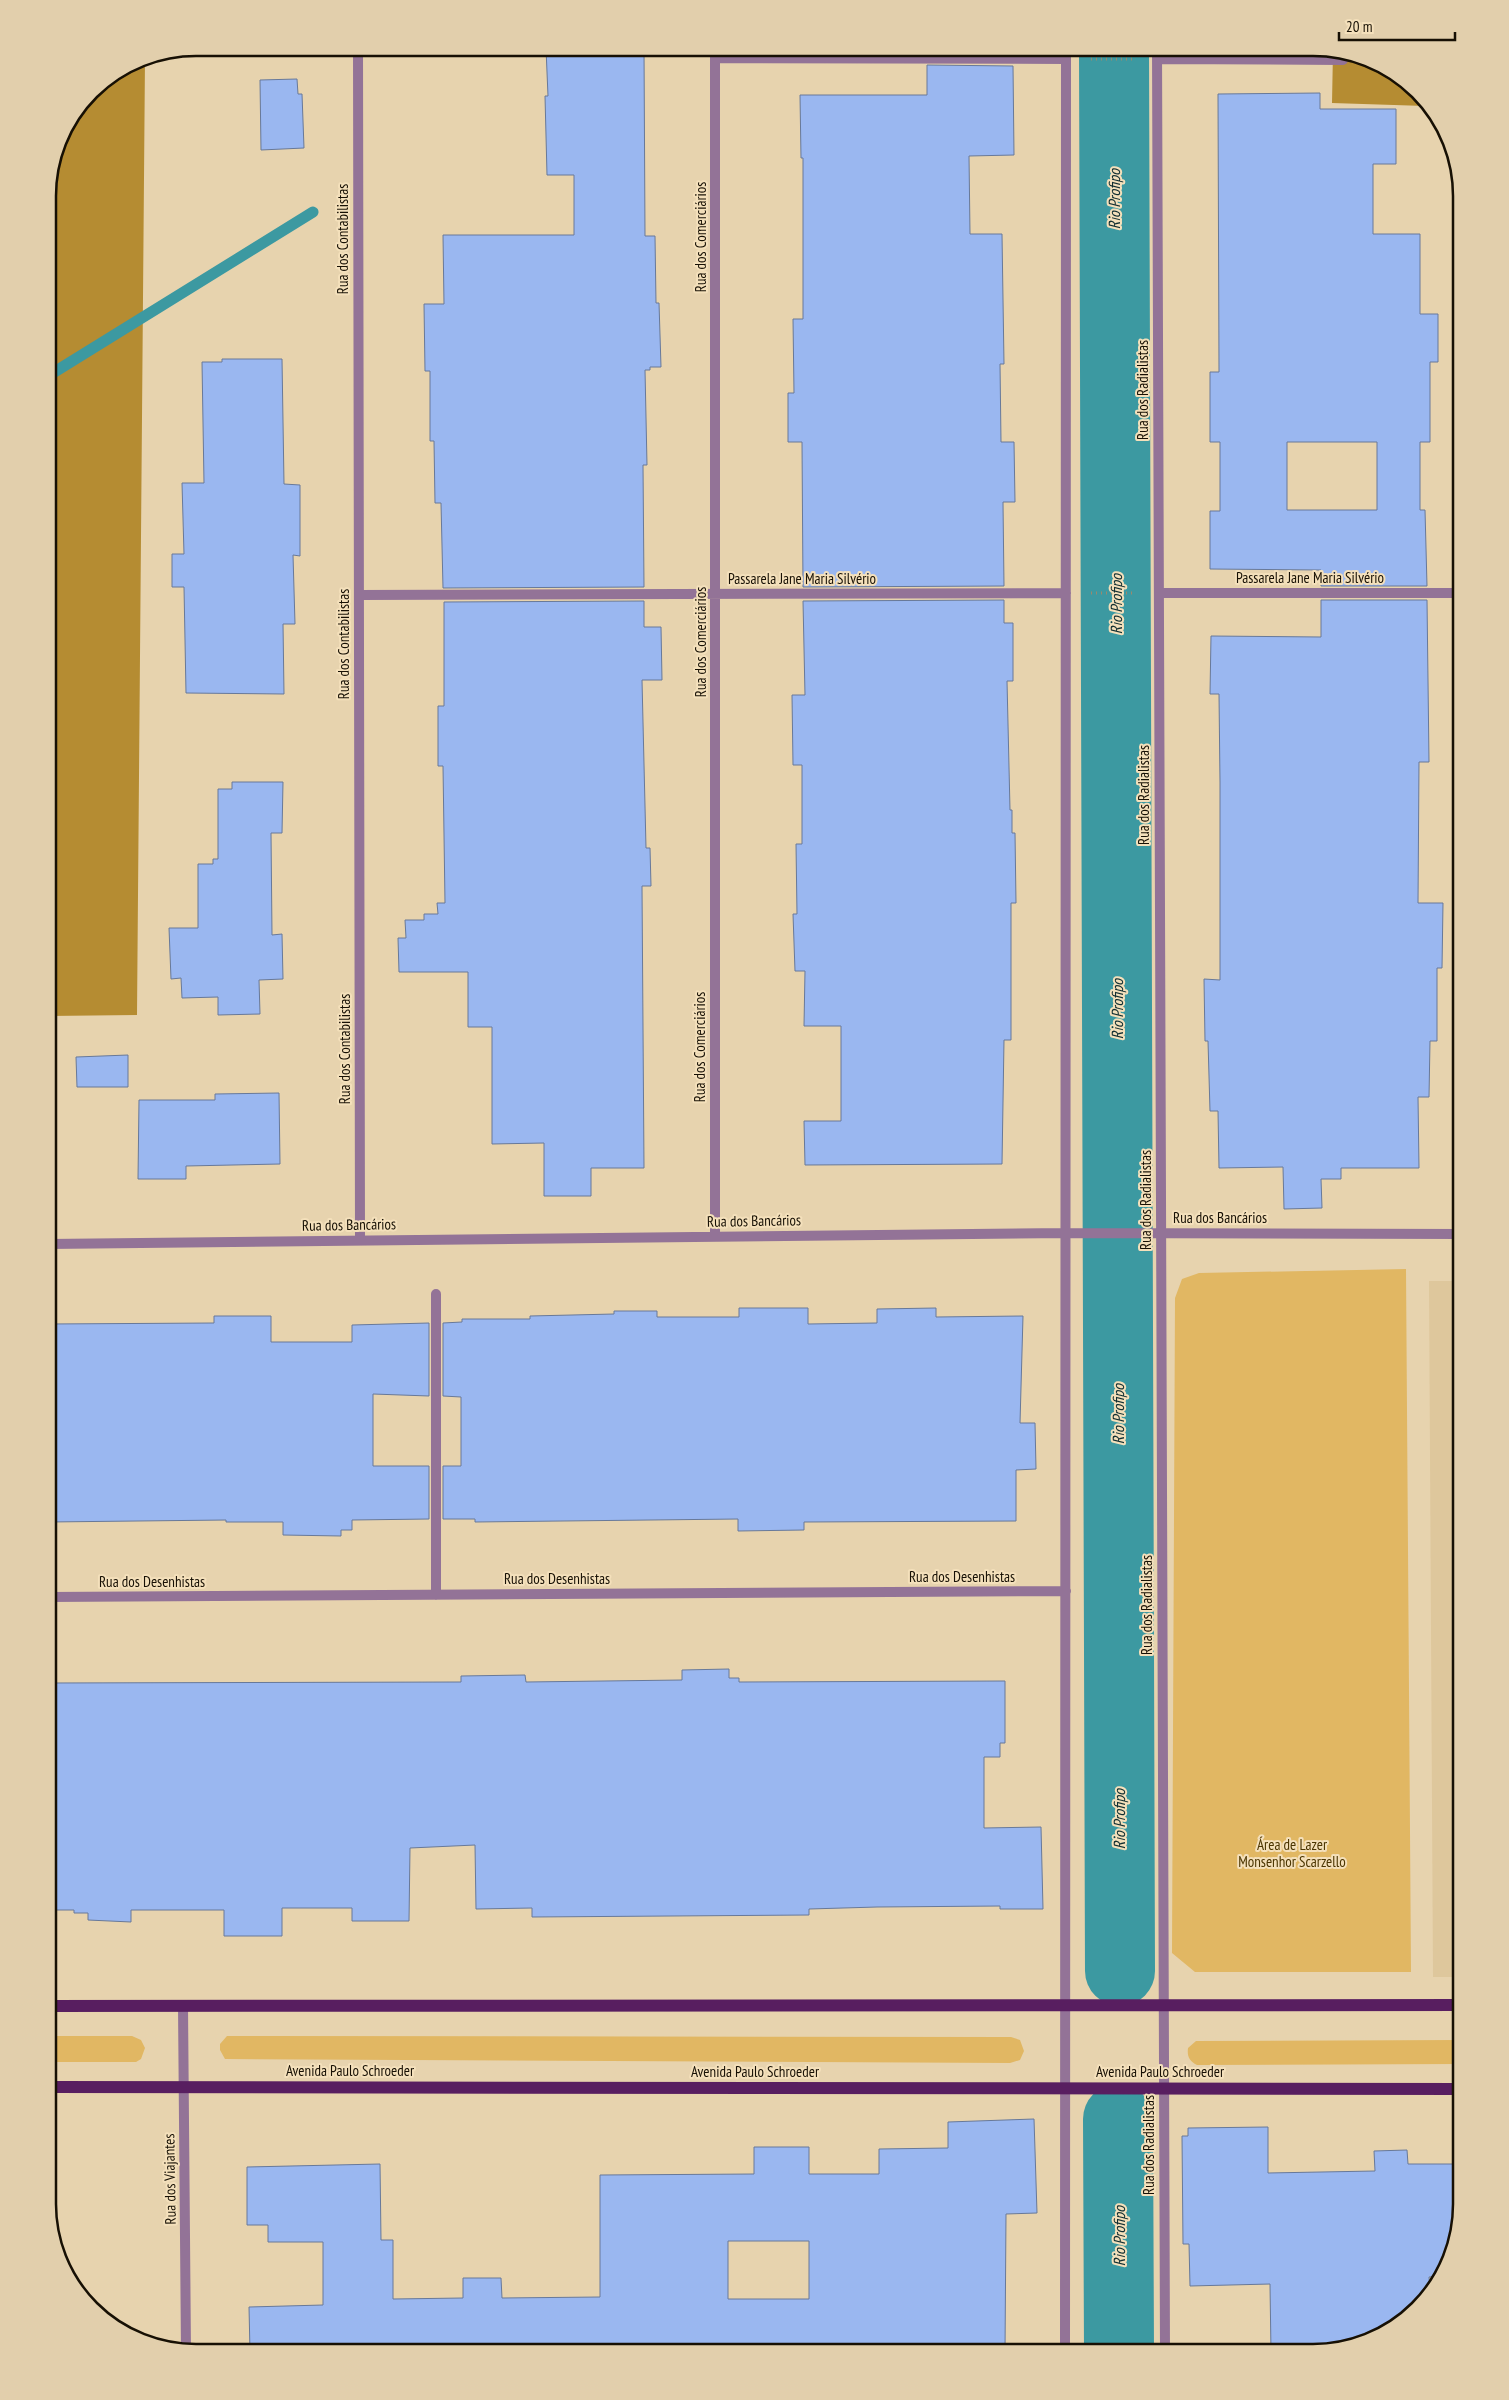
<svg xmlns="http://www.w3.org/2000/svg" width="1509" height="2400" font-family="'PT Sans Narrow',sans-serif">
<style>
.built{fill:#dec79c}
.green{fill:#e1b763}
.forest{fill:#b58c32}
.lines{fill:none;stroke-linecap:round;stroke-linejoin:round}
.stream{stroke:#3c99a1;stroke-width:11}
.river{stroke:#3c99a1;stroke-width:70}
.building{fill:#9ab7f0;stroke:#687999;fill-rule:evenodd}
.path{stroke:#99896e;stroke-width:3;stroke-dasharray:1 4;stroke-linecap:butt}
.minor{stroke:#937397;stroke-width:10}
.primary{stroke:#581e60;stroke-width:12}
.labels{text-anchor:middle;stroke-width:4;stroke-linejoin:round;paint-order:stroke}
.street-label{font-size:15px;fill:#171004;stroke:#f4e0bb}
.park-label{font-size:15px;fill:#4b3501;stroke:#f4e0bb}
.water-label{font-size:16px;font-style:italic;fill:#112e31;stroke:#f4e0bb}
.rim{fill:none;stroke:#171004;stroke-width:2.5}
</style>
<rect width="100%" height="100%" fill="#e7d3ae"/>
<path class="built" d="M 1429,1281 L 1461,1281 L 1461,1977 L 1433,1977 Z"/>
<path class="green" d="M 1406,1269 L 1411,1972 L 1195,1972 L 1172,1953 L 1175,1298 L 1182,1279 L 1199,1273 Z
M 48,2036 L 132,2036 L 141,2040 L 145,2048 L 141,2059 L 136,2062 L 48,2062 Z
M 227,2036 L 1011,2037 L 1020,2040 L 1024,2051 L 1020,2060 L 1010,2063 L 225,2059 L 220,2050 L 220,2044 Z
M 1461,2040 L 1461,2064 L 1197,2065 C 1189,2061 1187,2056 1188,2048 L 1196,2041 Z"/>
<path class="forest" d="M 1333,51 L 1396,73 L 1425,106 L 1332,103 Z
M 145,58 L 137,1015 L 48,1016 L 48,186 L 63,131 L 91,91 L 139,59 Z"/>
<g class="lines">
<path class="stream" d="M 48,376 L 313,212"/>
<path class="river" d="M 1114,48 L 1120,1971
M 1118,2119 L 1119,2352"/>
</g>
<path class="building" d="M 546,48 L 644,48 L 645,236 L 655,236 L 656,303 L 659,303 L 661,367 L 650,367 L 650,370 L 645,370 L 647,465 L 643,465 L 644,587 L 443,588 L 441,503 L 435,503 L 434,441 L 430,441 L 430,371 L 425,371 L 424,304 L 444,304 L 443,235 L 574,235 L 574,175 L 547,175 L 545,96 L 548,96 Z
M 927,48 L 1013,48 L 1013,52 L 927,52 Z
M 927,65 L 1013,66 L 1014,155 L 969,156 L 970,234 L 1002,234 L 1004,364 L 1000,364 L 1001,442 L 1014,442 L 1015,502 L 1003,502 L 1004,586 L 803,587 L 802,442 L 788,442 L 788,393 L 794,393 L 793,319 L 803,319 L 803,158 L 801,158 L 800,95 L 927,95 Z
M 297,79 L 298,94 L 302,94 L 304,148 L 261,150 L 260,80 Z
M 1320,93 L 1320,109 L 1396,109 L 1396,164 L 1373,164 L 1373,234 L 1420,234 L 1420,314 L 1438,314 L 1438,362 L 1430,362 L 1430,442 L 1420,442 L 1420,510 L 1425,510 L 1427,586 L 1321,586 L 1321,570 L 1210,569 L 1210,511 L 1220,511 L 1220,442 L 1210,442 L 1210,372 L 1219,372 L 1218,94 ZM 1287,442 L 1377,442 L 1377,510 L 1287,510 Z
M 222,359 L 282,359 L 284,484 L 300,485 L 300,556 L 293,555 L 295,624 L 283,624 L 284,694 L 186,693 L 184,587 L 172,587 L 172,554 L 184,554 L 182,483 L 204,483 L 202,362 L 222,362 Z
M 1004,600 L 1004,623 L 1013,623 L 1013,681 L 1007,681 L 1010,810 L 1012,810 L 1012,833 L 1015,833 L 1016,903 L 1011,903 L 1011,1040 L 1004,1040 L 1002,1164 L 805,1165 L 804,1121 L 841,1121 L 841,1026 L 804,1026 L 805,971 L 795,971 L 793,914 L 797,914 L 796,844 L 802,844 L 802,765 L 793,765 L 792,695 L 805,695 L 803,601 Z
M 1321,600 L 1427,600 L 1429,762 L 1419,762 L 1418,903 L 1443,903 L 1442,968 L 1437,968 L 1437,1041 L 1430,1041 L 1429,1097 L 1418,1097 L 1419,1168 L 1341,1168 L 1341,1179 L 1321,1179 L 1322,1208 L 1284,1209 L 1283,1167 L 1219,1168 L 1218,1111 L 1210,1111 L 1208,1041 L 1205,1041 L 1204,979 L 1220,980 L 1220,782 L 1219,694 L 1210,694 L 1211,636 L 1321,637 Z
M 644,601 L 644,627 L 661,627 L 662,680 L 642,680 L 646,848 L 650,848 L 651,886 L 642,886 L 644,1168 L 591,1168 L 591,1196 L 544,1196 L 544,1143 L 492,1144 L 492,1027 L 468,1027 L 468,972 L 399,972 L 398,938 L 406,938 L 405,920 L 424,920 L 424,914 L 438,914 L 437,903 L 445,903 L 443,766 L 438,766 L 438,706 L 444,706 L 444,602 Z
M 232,782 L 283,782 L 282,833 L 271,833 L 272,935 L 282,934 L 283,979 L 259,980 L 260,1014 L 218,1015 L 218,997 L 182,998 L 181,978 L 171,979 L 169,928 L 198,928 L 198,864 L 213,864 L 213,859 L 218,859 L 218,789 L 232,789 Z
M 128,1055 L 128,1087 L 77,1087 L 76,1057 Z
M 279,1093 L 280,1164 L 186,1166 L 186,1179 L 138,1179 L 139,1100 L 215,1100 L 215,1094 Z
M 739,1308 L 808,1308 L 808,1324 L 877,1323 L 877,1309 L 936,1308 L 936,1317 L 1023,1316 L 1020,1423 L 1035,1423 L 1036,1469 L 1016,1470 L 1016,1521 L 804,1522 L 804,1530 L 738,1531 L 738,1519 L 475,1522 L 475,1519 L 443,1519 L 443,1466 L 461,1466 L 461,1397 L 443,1396 L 443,1323 L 462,1322 L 462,1319 L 530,1319 L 530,1316 L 614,1314 L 614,1311 L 657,1311 L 657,1317 L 739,1317 Z
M 214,1316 L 271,1316 L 271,1342 L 352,1342 L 352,1325 L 429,1323 L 429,1396 L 373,1394 L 373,1466 L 429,1466 L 429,1519 L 352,1520 L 352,1530 L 341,1530 L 341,1536 L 283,1535 L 283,1522 L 226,1522 L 226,1520 L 48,1522 L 48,1324 L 214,1323 Z
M 729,1669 L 729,1678 L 739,1678 L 739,1682 L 1005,1681 L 1005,1743 L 1000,1743 L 1000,1757 L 984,1757 L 984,1828 L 1041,1827 L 1043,1909 L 1000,1909 L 1000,1906 L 877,1907 L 809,1909 L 809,1915 L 532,1917 L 532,1908 L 476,1909 L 475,1845 L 410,1848 L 409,1921 L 352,1921 L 352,1908 L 282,1908 L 282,1936 L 224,1936 L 224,1910 L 131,1910 L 131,1922 L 88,1920 L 88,1913 L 74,1913 L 74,1910 L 48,1910 L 48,1683 L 461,1682 L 461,1676 L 525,1675 L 526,1682 L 682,1680 L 682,1670 Z
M 1034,2119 L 1037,2213 L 1006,2214 L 1005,2352 L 250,2352 L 249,2307 L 323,2305 L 323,2242 L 268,2242 L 268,2225 L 247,2225 L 247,2167 L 380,2164 L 381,2240 L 393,2240 L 393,2299 L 463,2298 L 463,2278 L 501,2278 L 502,2298 L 600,2297 L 600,2175 L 754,2174 L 754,2147 L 809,2147 L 809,2174 L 879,2174 L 879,2149 L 948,2148 L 948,2122 ZM 728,2241 L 809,2241 L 809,2299 L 728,2299 Z
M 1268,2127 L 1268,2173 L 1375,2171 L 1374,2151 L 1407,2150 L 1408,2164 L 1462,2164 L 1462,2204 L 1440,2276 L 1429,2277 L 1430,2292 L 1379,2337 L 1313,2352 L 1271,2352 L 1270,2284 L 1190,2286 L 1189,2244 L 1183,2244 L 1182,2136 L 1188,2136 L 1188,2128 Z"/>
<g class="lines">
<path class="path" d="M 1091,59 L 1133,59
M 1091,593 L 1133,593"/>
<path class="minor" d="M 358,48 L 360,1240
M 715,48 L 715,1236
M 1157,48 L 1165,2352
M 715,58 L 1066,59
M 1157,59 L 1343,60
M 1159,593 L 1461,593
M 359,595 L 1066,593
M 48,1244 L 1066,1233 L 1461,1234
M 436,1294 L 436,1595
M 48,1597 L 1066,1591
M 183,2006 L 186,2352
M 1065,2352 L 1066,48"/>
<path class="primary" d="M 48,2006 L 1461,2005
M 48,2087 L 1461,2089"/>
</g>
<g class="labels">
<g class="street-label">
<text transform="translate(701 237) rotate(-90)" y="5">Rua dos Comerciários</text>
<text transform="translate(343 239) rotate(-90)" y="5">Rua dos Contabilistas</text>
<text transform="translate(1143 390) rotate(-90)" y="5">Rua dos Radialistas</text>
<text x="1310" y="583">Passarela Jane Maria Silvério</text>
<text x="802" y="584">Passarela Jane Maria Silvério</text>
<text transform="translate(701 642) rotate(-90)" y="5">Rua dos Comerciários</text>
<text transform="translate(344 644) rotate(-90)" y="5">Rua dos Contabilistas</text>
<text transform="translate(1144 795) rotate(-90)" y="5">Rua dos Radialistas</text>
<text transform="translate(700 1047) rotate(-90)" y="5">Rua dos Comerciários</text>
<text transform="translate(345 1049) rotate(-90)" y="5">Rua dos Contabilistas</text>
<text transform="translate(1146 1200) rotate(-90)" y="5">Rua dos Radialistas</text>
<text x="1220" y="1223">Rua dos Bancários</text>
<text transform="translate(754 1221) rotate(-1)" y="5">Rua dos Bancários</text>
<text transform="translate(349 1225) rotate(-1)" y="5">Rua dos Bancários</text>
<text x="962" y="1582">Rua dos Desenhistas</text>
<text x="557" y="1584">Rua dos Desenhistas</text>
<text x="152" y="1587">Rua dos Desenhistas</text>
<text transform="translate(1147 1605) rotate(-90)" y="5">Rua dos Radialistas</text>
<text x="350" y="2076">Avenida Paulo Schroeder</text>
<text x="755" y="2077">Avenida Paulo Schroeder</text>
<text x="1160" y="2077">Avenida Paulo Schroeder</text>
<text transform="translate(1149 2145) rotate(-90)" y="5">Rua dos Radialistas</text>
<text transform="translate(170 2179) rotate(-91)" y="5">Rua dos Viajantes</text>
</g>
<g class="park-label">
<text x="1292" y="1850">Área de Lazer<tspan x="1292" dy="17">Monsenhor Scarzello</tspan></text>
</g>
<g class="water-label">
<text transform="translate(1114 199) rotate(-90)" y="6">Rio Profipo</text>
<text transform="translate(1116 604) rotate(-90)" y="6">Rio Profipo</text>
<text transform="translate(1117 1009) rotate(-90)" y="6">Rio Profipo</text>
<text transform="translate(1118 1414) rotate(-90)" y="6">Rio Profipo</text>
<text transform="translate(1119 1819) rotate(-90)" y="6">Rio Profipo</text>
<text transform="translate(1119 2236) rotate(-90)" y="6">Rio Profipo</text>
</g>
</g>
<path d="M0 0H1509V2400H0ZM196 56H1313A140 140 0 0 1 1453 196V2204A140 140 0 0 1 1313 2344H196A140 140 0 0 1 56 2204V196A140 140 0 0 1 196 56Z" fill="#e2cfac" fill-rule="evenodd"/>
<path class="rim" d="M196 56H1313A140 140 0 0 1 1453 196V2204A140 140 0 0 1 1313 2344H196A140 140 0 0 1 56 2204V196A140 140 0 0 1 196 56Z"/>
<path d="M1339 32v8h116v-8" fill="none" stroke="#171004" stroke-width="2.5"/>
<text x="1346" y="32" font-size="15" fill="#171004" stroke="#f4e0bb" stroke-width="4" paint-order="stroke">20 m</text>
</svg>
